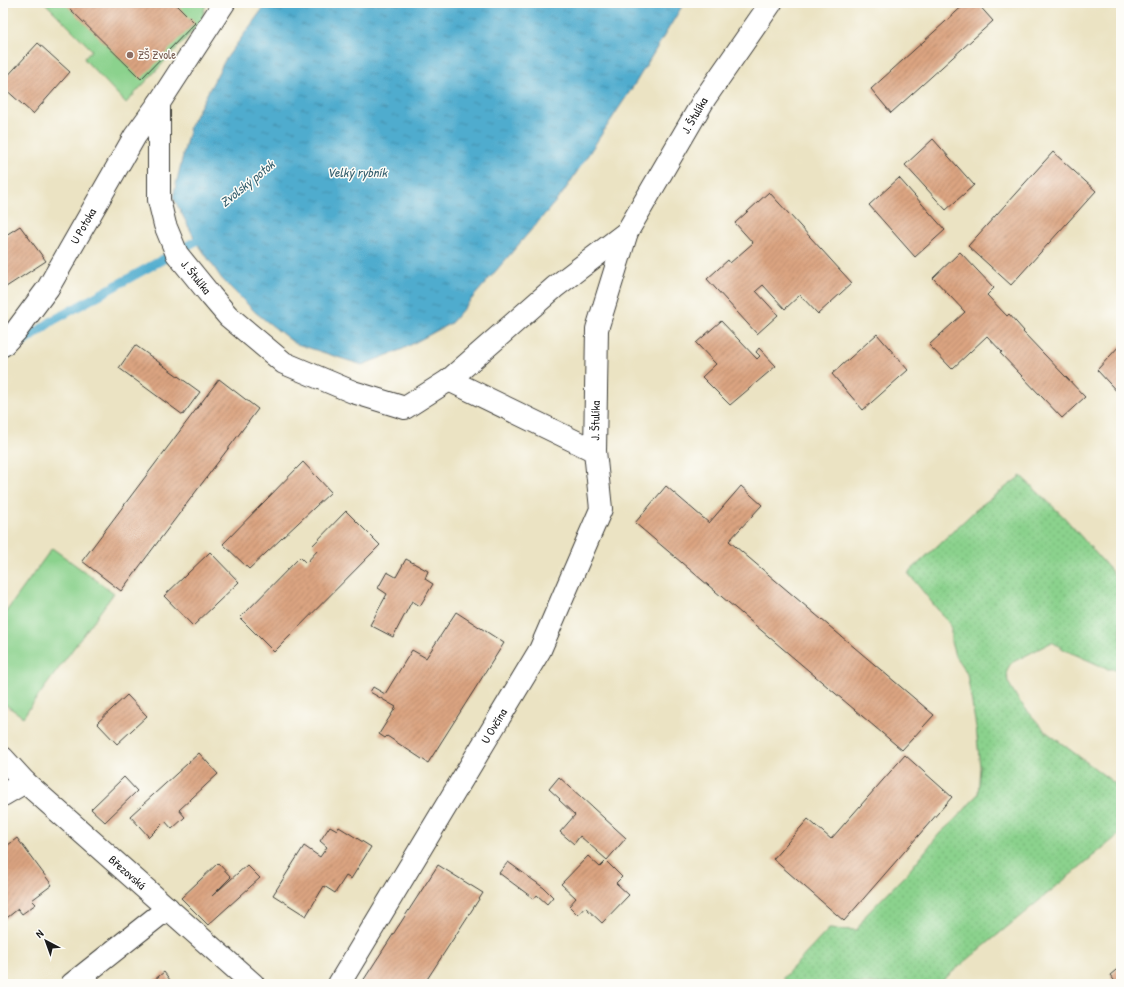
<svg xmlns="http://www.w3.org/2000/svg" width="1124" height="987" font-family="'Patrick Hand',sans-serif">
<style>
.grass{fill:url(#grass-dots);stroke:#547754}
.green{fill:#8bd28d;stroke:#547754}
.water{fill:url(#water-ripples);stroke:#366475}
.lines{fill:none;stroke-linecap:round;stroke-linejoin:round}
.stream{stroke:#50acce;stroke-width:9}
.building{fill:url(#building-hatch)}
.minor-casing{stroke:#3b3a35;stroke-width:24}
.minor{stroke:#fff;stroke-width:22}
.education-dot{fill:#8d6e63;stroke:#fdfcf7;stroke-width:1.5}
.labels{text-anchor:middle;stroke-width:3;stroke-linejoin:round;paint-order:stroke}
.education-label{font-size:12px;fill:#785e54;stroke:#fdfcf7;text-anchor:start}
.street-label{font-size:12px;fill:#1c1c1c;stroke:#fdfcf7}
.water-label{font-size:13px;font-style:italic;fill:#335d6c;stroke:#fdfcf7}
</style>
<defs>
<pattern id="grass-dots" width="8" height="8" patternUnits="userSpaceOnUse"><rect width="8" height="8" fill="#8bd28d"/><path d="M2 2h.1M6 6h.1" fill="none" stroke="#77b479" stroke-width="1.8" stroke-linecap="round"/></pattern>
<pattern id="water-ripples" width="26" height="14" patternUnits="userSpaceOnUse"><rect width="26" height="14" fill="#50acce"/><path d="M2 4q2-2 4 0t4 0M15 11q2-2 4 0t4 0" fill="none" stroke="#428ba6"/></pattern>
<pattern id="building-hatch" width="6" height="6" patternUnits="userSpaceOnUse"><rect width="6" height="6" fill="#dba481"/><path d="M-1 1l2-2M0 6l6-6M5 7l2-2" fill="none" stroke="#b18569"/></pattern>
</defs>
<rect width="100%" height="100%" fill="#fdfcf7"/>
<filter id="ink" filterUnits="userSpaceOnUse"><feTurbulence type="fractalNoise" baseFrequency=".025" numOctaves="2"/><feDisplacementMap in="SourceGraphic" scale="8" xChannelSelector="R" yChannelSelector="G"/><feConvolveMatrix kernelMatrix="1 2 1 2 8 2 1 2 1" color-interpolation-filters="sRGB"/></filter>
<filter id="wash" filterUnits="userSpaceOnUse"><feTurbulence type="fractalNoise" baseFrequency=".012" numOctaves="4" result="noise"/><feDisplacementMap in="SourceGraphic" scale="16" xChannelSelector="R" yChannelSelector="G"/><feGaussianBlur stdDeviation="0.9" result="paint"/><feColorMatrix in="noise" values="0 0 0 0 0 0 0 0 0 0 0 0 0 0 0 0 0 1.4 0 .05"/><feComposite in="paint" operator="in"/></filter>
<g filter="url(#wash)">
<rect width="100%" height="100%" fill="#ebe3c3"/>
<path class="grass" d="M 1021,476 L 1063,516 L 1121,582 L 1121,669 L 1108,669 L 1065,650 L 1052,642 L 1011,663 L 1007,670 L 1008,682 L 1019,701 L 1045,731 L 1121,788 L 1121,833 L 938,984 L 789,984 L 783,978 L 829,929 L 857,930 L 866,915 L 909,871 L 940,833 L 959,816 L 978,794 L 980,767 L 976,727 L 967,674 L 955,656 L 951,642 L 951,626 L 908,573 L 979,507 Z"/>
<path class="green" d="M 45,3 L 206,3 L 202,21 L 126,103 L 84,59 L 92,50 Z
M 52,548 L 114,593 L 23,717 L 3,703 L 3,616 Z"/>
<path class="water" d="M 267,3 L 684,3 L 636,82 L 563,193 L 451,323 L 403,349 L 362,365 L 294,343 L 255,312 L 222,279 L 196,241 L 173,197 L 190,126 L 225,60 Z"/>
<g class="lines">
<path class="stream" d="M 3,357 L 52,321 L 196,241 L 205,234"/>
</g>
<g id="blocks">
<path class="building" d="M 64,3 L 175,3 L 195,23 L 141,79 Z
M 966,3 L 977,3 L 993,21 L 891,113 L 871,89 Z
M 38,43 L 70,72 L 33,114 L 3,87 L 3,81 Z
M 933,139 L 974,185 L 946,210 L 905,165 Z
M 1053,152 L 1096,191 L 1011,285 L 968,246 Z
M 899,178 L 945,230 L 915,257 L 869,205 Z
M 769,192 L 852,283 L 818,314 L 800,295 L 785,309 L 763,285 L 756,291 L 778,315 L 757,334 L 707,279 L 728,260 L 730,263 L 753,243 L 735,223 Z
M 20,226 L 46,261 L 3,289 L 3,237 Z
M 960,252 L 994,288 L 987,295 L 1007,316 L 1009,314 L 1024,331 L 1023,332 L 1085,397 L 1062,418 L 1000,353 L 1002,352 L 987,336 L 952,369 L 929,345 L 965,312 L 933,278 Z
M 721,321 L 757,359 L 760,356 L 756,352 L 759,348 L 776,366 L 730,405 L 702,377 L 716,364 L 696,343 Z
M 877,334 L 908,370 L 863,410 L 832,374 Z
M 1121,344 L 1121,396 L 1097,370 Z
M 135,345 L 200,392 L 183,415 L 119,368 Z
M 219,379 L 258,409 L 121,591 L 82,561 Z
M 303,462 L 331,492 L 249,569 L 223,544 Z
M 666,486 L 709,523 L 741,486 L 762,505 L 729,541 L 934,715 L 902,750 L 635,523 Z
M 346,511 L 380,545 L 274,652 L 240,618 L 300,557 L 306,563 L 318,550 L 313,545 Z
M 210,552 L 239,582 L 193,626 L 164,596 Z
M 406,559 L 428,571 L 425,579 L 433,584 L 420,606 L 412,601 L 393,637 L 370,625 L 387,594 L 378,588 L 387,572 L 396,577 Z
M 456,612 L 504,643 L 428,763 L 387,736 L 385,738 L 379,734 L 396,707 L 370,692 L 373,687 L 385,694 L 412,650 L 426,658 Z
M 127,695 L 147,716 L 117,744 L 97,723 Z
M 199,753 L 218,774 L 179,810 L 185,817 L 172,829 L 165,821 L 149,837 L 130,816 Z
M 905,755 L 952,797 L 844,921 L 773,859 L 808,819 L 831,839 Z
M 124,777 L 137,791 L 105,822 L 91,809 Z
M 559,777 L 626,838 L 607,860 L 580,836 L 574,844 L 560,832 L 575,815 L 559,800 L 560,799 L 549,789 Z
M 330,826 L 337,830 L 339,827 L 371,847 L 351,879 L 346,876 L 335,893 L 324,886 L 306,916 L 273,895 L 304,846 L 320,857 L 327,847 L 320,841 Z
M 17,838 L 52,885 L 32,900 L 36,904 L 22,914 L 18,909 L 3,921 L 3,849 Z
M 588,856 L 600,867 L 606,861 L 622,877 L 616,883 L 629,895 L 602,923 L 585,907 L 578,915 L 569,906 L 576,898 L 561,884 Z
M 508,862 L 544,888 L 553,897 L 547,904 L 537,895 L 534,899 L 499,873 Z
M 218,863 L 231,877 L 212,896 L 247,865 L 260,878 L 208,925 L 181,898 Z
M 438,865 L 483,893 L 424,984 L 361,984 Z
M 1121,966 L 1121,984 L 1117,984 L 1110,975 Z
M 164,972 L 173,984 L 149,984 Z"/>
</g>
</g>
<g filter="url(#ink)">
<use href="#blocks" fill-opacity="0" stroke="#3b3a35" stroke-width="1"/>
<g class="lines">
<defs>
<g id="minor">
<path id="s1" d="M 159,103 L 159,200 L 165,225 L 177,254 L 211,296 L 228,316 L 284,363 L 353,392 L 405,408 L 449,380 L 555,287 L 627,232"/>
<path id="s2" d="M 3,345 L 16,331 L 48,288 L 135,136 L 159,103 L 224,3"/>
<path d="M 449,380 L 595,451"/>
<path id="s3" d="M 3,758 L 25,782 L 253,984"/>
<path d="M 3,795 L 25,782"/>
<path d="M 72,984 L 168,908"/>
<path id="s4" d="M 339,984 L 540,650 L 601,509 L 595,451 L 597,329 L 627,232 L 705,98 L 771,3"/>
</g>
</defs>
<use href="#minor" class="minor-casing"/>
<use href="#minor" class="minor"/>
</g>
</g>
<circle class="education-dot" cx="130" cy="55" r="4"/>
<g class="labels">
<g class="education-label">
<text x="138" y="59">ZŠ Zvole</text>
</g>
<g class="street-label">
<text dy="4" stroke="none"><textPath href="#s4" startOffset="960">J. Štulíka</textPath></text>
<text dy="4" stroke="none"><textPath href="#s2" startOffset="144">U Potoka</textPath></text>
<text dy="4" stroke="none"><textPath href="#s1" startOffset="184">J. Štulíka</textPath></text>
<text dy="4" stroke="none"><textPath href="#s4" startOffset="632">J. Štulíka</textPath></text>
<text dy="4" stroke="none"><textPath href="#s4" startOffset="301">U Ovčína</textPath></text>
<text dy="4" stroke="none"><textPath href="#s3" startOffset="169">Březovská</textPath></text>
</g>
<g class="water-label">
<text x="357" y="177">Velký rybník</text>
<text transform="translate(247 183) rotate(-39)" y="5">Zvolský potok</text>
</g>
</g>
<rect width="1124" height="987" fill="none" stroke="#fdfcf7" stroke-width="16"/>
<g transform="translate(46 941) rotate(319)" stroke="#fdfcf7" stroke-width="3" paint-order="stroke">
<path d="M0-3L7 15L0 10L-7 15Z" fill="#1c1c1c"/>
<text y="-6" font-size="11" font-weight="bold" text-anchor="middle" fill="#1c1c1c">N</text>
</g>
</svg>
